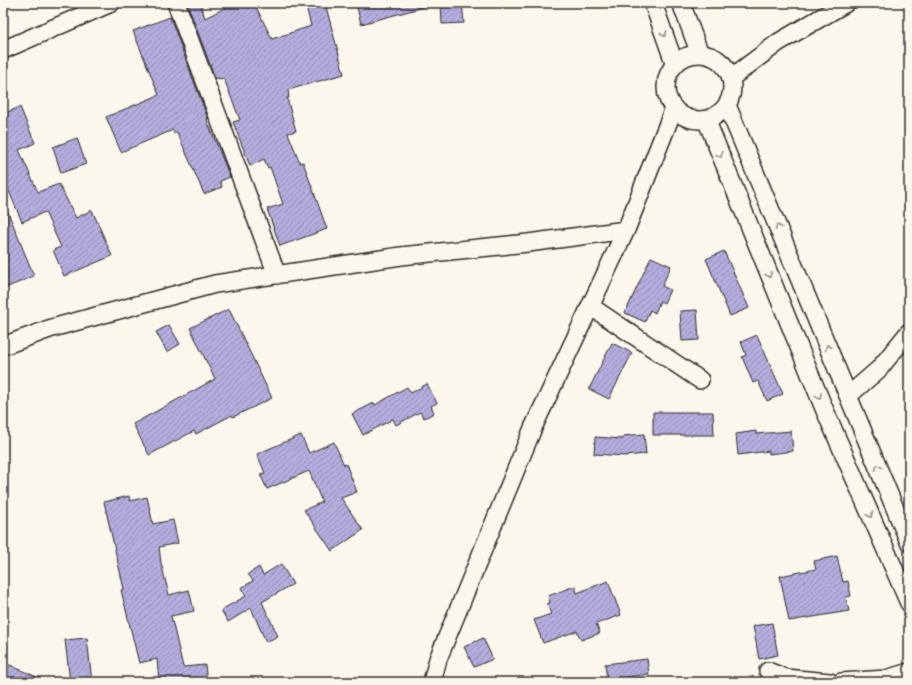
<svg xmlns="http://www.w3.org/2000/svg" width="912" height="685" font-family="Itim,sans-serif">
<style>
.building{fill:url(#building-hatch);stroke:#2b2b2b}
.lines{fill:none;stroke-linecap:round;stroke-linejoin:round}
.minor-casing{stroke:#2b2b2b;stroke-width:20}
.minor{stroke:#fbf7ec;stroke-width:17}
.oneway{stroke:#93918c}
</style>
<defs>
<pattern id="building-hatch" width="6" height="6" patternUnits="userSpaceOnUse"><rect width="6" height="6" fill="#b4adde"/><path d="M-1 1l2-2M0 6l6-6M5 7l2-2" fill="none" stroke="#938db4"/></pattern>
</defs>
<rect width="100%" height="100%" fill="#fbf7ec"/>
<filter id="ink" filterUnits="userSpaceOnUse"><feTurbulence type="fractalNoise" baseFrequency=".025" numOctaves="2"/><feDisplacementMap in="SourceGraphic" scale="8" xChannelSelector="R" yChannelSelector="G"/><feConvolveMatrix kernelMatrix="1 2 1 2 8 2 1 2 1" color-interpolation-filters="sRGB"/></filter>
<g filter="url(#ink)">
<path class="building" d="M 187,3 L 200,3 L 205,18 L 235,3 L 254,3 L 272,39 L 311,26 L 305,3 L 325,3 L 344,74 L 288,90 L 289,98 L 287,98 L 296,131 L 288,133 L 300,163 L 303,162 L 327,229 L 280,246 L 267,209 L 283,204 L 270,167 L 268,168 L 264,159 L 250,166 L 233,122 L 240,120 L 224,79 L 215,78 Z
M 356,3 L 423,3 L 424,7 L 361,24 Z
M 441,3 L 462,3 L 464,23 L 442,24 Z
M 170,17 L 208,119 L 207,120 L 230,177 L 220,181 L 222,187 L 204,194 L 177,132 L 174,134 L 173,130 L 121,152 L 106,117 L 159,95 L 133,31 Z
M 20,107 L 35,143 L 19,150 L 38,192 L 59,184 L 76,218 L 92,210 L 112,256 L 64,276 L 53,250 L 61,247 L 45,212 L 22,222 L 3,177 L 3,114 Z
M 77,138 L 86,164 L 61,173 L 53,147 Z
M 3,200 L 34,276 L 3,289 Z
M 724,251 L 749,308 L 730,316 L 706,259 Z
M 651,257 L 671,266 L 662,286 L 670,290 L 664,303 L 660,301 L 655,313 L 650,310 L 645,322 L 625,313 Z
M 229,309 L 272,398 L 233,417 L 232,415 L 196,434 L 194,431 L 149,455 L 133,424 L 215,379 L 190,328 Z
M 697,310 L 699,340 L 682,341 L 680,311 Z
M 169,325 L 180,344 L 167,352 L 156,332 Z
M 757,335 L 783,394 L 767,401 L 758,381 L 753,383 L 742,357 L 746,355 L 741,342 Z
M 612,343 L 632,353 L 609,399 L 589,389 Z
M 427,384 L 437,403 L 431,406 L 434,413 L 424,418 L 420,412 L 396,425 L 393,419 L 363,435 L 352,414 L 374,403 L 375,405 L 407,387 L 411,393 Z
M 653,412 L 713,412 L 714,435 L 653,435 Z
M 756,431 L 756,434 L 791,431 L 793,451 L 769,454 L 769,451 L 738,455 L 736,434 Z
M 644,434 L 646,454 L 625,456 L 594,454 L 595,437 L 623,439 L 623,436 Z
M 301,435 L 309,453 L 334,442 L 344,465 L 346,464 L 357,492 L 341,498 L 363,530 L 332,551 L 304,510 L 322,502 L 309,471 L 267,489 L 260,474 L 265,473 L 257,454 Z
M 129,496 L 130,501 L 147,497 L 153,524 L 173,520 L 178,543 L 159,547 L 161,563 L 169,595 L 189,590 L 194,611 L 171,616 L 183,667 L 205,665 L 207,682 L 159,682 L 157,659 L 139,663 L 121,590 L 124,589 L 104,502 Z
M 837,556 L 843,582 L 848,581 L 851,596 L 846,597 L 849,611 L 789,621 L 780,576 L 816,569 L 814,561 Z
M 281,564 L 293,584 L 262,602 L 278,636 L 266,642 L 251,608 L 228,622 L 221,610 L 246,596 L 241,588 L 253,581 L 248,574 L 259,567 L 263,575 Z
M 608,581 L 621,615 L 596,624 L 600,633 L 581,640 L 577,631 L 543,643 L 534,620 L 551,614 L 547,604 L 550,603 L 548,596 L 575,586 L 577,593 Z
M 772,623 L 778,655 L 759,659 L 753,626 Z
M 87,638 L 92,682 L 70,682 L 65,640 Z
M 483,638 L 493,659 L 474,667 L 464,647 Z
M 647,659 L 649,674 L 607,680 L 605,664 Z
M 3,662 L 48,682 L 3,682 Z"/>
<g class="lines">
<defs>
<path id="minor" d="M 176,3 L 277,275
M 653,3 L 675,65
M 681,3 L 700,54
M 3,50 L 111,3
M666 87a33 33 0 1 1 66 0a33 33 0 1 1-66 0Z
M 731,78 L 779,42 L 846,3
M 727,105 L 909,542
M 706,119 L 823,406 L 909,603
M 590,306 L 700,380
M 3,346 L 52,328 L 215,284 L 401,256 L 528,243 L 626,230
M 848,396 L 879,369 L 909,332
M 768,671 L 785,678 L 830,682
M 432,682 L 438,659 L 533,428 L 626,230 L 674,108
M 841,682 L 886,679 L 909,672"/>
</defs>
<use href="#minor" class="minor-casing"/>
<use href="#minor" class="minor"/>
</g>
<defs><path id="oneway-chevron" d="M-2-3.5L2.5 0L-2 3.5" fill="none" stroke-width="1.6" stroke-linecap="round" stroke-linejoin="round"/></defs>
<g class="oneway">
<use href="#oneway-chevron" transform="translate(664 34) rotate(70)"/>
<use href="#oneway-chevron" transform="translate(720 155) rotate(68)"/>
<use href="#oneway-chevron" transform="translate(778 227) rotate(-113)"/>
<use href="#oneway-chevron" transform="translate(769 275) rotate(68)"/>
<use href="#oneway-chevron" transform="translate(828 347) rotate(-113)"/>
<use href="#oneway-chevron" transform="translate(819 396) rotate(68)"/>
<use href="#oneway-chevron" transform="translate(878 467) rotate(-113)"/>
<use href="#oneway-chevron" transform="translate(870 515) rotate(66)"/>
</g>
</g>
<rect width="912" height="685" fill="none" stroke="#fbf7ec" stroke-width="16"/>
<rect x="8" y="8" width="896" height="669" fill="none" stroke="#2b2b2b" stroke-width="1.5" filter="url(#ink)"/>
</svg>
